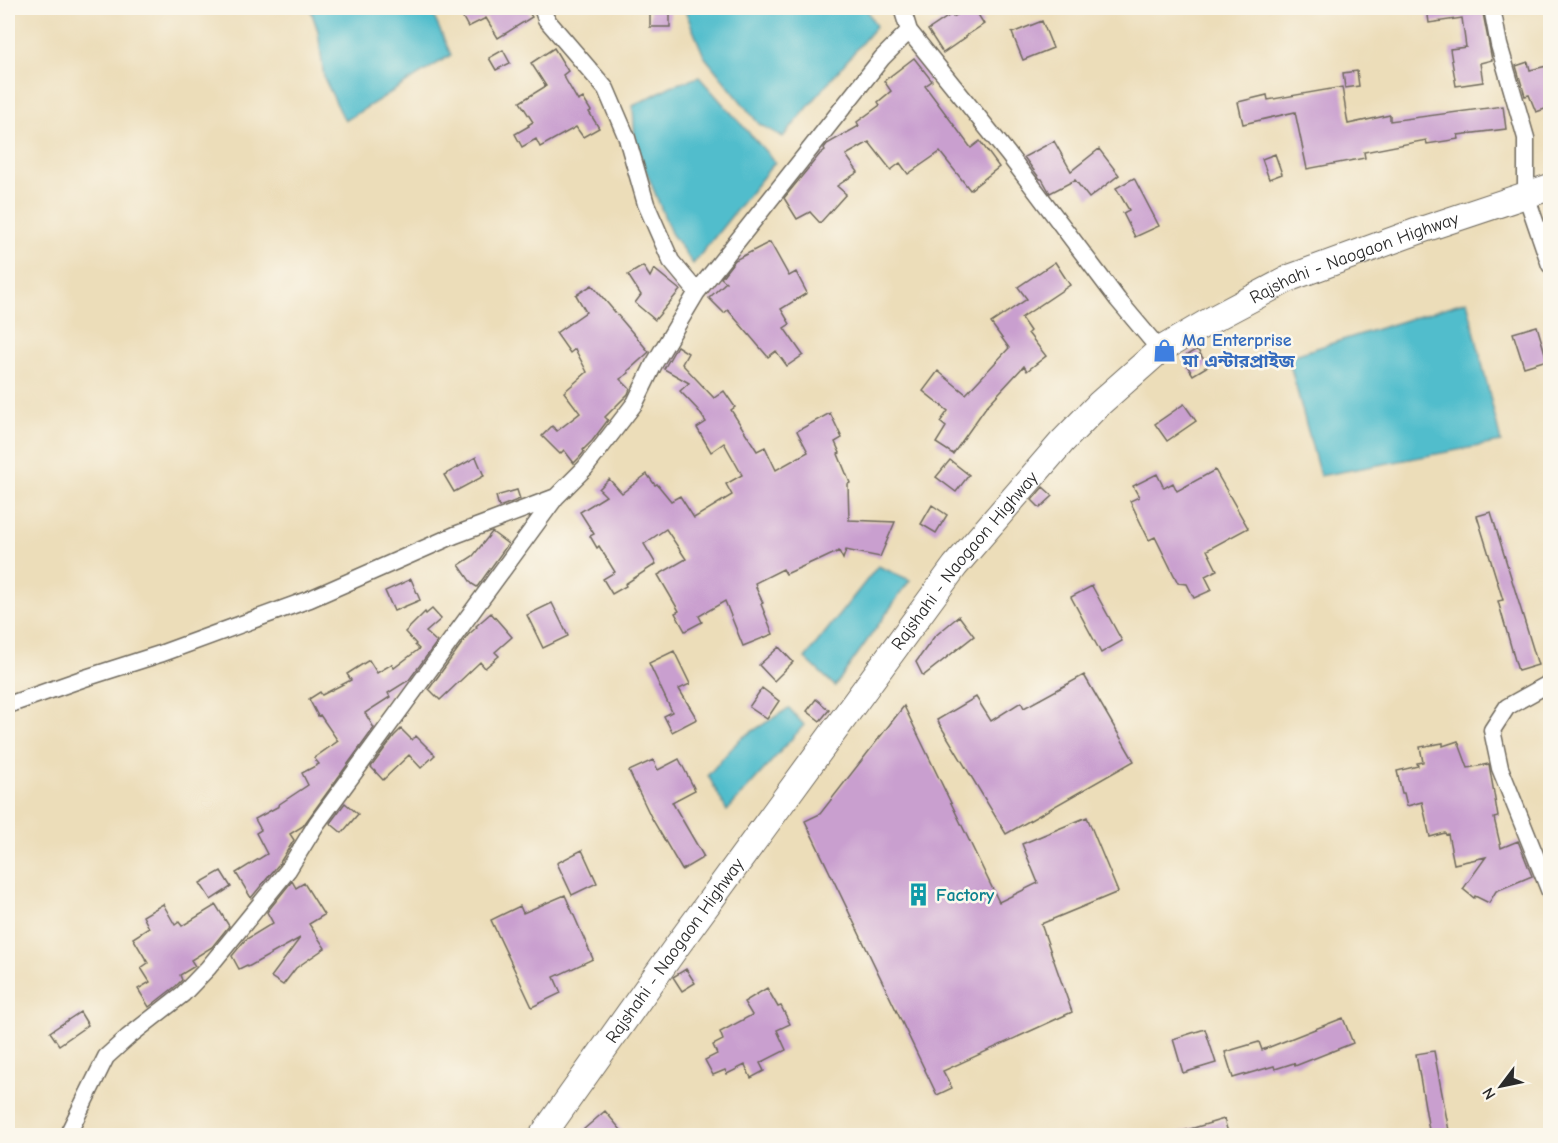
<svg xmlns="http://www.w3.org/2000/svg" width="1558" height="1143" font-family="'Comic Neue','Noto Sans Bengali',sans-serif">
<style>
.water{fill:#51bdcc;stroke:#3e747c;stroke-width:1.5}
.building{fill:#c99fcf}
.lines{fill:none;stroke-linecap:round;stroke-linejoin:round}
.minor-casing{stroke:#6f695d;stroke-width:19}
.primary-casing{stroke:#6f695d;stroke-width:28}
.minor{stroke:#fff;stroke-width:16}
.primary{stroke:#fff;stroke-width:26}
.labels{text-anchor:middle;stroke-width:5;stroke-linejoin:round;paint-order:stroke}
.street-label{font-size:18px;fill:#2b2b2b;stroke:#fbf7ec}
.shop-label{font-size:18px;font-weight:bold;fill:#366cbe;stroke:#fbf7ec;text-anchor:start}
.culture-label{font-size:18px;font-weight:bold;fill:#0d838f;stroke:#fbf7ec;text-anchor:start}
</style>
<rect width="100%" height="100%" fill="#fbf7ec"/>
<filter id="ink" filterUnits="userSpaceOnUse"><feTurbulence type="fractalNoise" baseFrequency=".0167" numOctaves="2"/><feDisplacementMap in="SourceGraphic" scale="12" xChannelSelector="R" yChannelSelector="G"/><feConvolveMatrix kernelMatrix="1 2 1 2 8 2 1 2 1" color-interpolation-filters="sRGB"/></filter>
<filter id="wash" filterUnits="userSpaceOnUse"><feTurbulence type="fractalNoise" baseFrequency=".008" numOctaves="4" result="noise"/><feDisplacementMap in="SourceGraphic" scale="24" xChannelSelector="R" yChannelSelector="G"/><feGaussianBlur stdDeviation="1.35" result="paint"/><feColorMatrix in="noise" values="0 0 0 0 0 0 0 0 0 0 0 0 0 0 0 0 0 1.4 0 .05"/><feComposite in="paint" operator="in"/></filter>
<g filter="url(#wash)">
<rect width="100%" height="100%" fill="#ecddb9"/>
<path class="water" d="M 310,8 L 430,8 L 451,55 L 345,121 L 324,78 L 318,31 Z
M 684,8 L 866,8 L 876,26 L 783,137 L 759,124 L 704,56 Z
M 699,77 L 775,162 L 693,264 L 671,233 L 635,143 L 633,106 L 671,86 Z
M 1467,301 L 1501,442 L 1320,476 L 1288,357 Z
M 878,566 L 910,580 L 835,686 L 805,658 Z
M 789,708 L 804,725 L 727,811 L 708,775 L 740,739 Z"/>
<g id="blocks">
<path class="building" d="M 460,8 L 526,8 L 532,17 L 498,38 L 486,18 L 468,27 L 461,14 L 464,13 Z
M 650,8 L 670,8 L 670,27 L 650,27 Z
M 970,8 L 974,8 L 984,24 L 966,36 L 966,37 L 943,53 L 928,30 L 952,14 L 953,17 Z
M 1427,8 L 1482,8 L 1492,60 L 1480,63 L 1483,82 L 1456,86 L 1450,49 L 1466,47 L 1462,18 L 1429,23 Z
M 1042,21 L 1053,48 L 1023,60 L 1012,33 Z
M 554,48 L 568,71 L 563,75 L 578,101 L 583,98 L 591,111 L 589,112 L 599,128 L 583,137 L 576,127 L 540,147 L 536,139 L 522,147 L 515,134 L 529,126 L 528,125 L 533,122 L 520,102 L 546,86 L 531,63 Z
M 503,50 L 510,63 L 496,70 L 489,58 Z
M 914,58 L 932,81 L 925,86 L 971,148 L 980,141 L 999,167 L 970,190 L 940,152 L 908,174 L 900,163 L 891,170 L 869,142 L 846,155 L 858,172 L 837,186 L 846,194 L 820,223 L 810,212 L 797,219 L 784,198 L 820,154 L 825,150 L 824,148 L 827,144 L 859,126 L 857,122 L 880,105 L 878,102 L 891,91 L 884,81 Z
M 1528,62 L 1530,70 L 1551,65 L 1551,107 L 1536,112 L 1529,95 L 1525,96 L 1516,66 Z
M 1357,71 L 1359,86 L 1345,88 L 1343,73 Z
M 1342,87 L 1348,124 L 1390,115 L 1390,121 L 1503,106 L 1506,129 L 1458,135 L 1459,139 L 1427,144 L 1426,140 L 1364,152 L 1365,158 L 1307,169 L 1295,112 L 1243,124 L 1238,102 L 1267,95 L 1268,100 Z
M 1054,141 L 1071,171 L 1099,149 L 1119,175 L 1089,198 L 1075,180 L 1050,193 L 1042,179 L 1040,179 L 1024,157 Z
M 1275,154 L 1282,174 L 1269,179 L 1262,159 Z
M 1134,178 L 1159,226 L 1135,237 L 1123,213 L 1129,210 L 1116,188 Z
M 770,242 L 789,276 L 796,272 L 807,293 L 781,309 L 790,324 L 784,328 L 803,355 L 787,366 L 776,351 L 768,357 L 728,310 L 724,313 L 709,298 L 726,282 L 721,278 L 735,260 Z
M 1055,262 L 1070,285 L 1021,318 L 1030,331 L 1028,333 L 1046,356 L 1027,371 L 1024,366 L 986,407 L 953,454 L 936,443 L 946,427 L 940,422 L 948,411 L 923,391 L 938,371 L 966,394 L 1009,348 L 991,323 L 1027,299 L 1018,287 Z
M 643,266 L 650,277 L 654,269 L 680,290 L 655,320 L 635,303 L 641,295 L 628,275 Z
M 592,285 L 649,352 L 628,371 L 629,373 L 620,379 L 630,389 L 628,394 L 605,417 L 608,420 L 592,441 L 583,450 L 584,452 L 579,458 L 574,463 L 564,450 L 560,454 L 542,436 L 552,426 L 557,431 L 580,413 L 564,392 L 587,372 L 575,349 L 570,353 L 556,333 L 586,312 L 576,295 Z
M 1537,326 L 1547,360 L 1524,367 L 1513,333 Z
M 677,346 L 688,353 L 682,364 L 714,398 L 724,391 L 735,407 L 731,410 L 757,451 L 765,447 L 776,470 L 808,452 L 797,431 L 830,413 L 842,438 L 835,442 L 840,453 L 838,454 L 850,483 L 848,484 L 849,520 L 895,522 L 880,557 L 846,550 L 843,559 L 839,551 L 818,561 L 817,560 L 786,574 L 783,569 L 755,583 L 757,588 L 756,588 L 763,603 L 761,604 L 773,634 L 743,646 L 725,601 L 699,616 L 702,622 L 685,631 L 675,613 L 679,611 L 658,575 L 686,559 L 666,529 L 644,544 L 656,564 L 625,584 L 626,586 L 612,594 L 603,579 L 615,572 L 599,546 L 597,548 L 590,536 L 594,534 L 580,512 L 606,496 L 599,489 L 609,479 L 622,493 L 647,474 L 655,485 L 657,484 L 671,501 L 680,496 L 694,518 L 732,495 L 726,484 L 742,475 L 724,443 L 711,452 L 697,428 L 706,422 L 698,410 L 680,391 L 689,383 L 664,369 Z
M 1197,349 L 1208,366 L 1193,375 L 1182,358 Z
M 1184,404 L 1196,421 L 1167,441 L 1155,424 Z
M 476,457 L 484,476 L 454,492 L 444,475 Z
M 950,460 L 969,475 L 956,492 L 936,477 Z
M 1215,470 L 1248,528 L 1207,550 L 1217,570 L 1205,576 L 1212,590 L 1194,598 L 1187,584 L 1178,583 L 1155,537 L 1149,540 L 1130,501 L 1139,497 L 1133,486 L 1157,474 L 1164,488 L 1173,483 L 1177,491 Z
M 1043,487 L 1053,496 L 1040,508 L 1032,500 Z
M 517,490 L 520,499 L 499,507 L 496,496 Z
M 932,505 L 947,515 L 936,533 L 921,524 Z
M 1491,512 L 1538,665 L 1518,671 L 1498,601 L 1503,600 L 1477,516 Z
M 492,532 L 508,544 L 477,587 L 472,584 L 459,565 L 473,556 Z
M 411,579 L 420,600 L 394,611 L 385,591 Z
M 1092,586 L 1122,641 L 1101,653 L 1071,597 Z
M 552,603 L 568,636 L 543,648 L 527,615 Z
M 432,609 L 441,619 L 426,632 L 437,642 L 409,680 L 388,693 L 390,697 L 365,713 L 374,728 L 303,826 L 290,834 L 294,840 L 279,864 L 251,898 L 236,873 L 267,854 L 256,833 L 261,830 L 255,819 L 279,806 L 278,805 L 308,785 L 302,773 L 319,764 L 314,758 L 338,741 L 320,715 L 318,716 L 309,699 L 320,692 L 322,695 L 351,680 L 347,674 L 369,660 L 377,673 L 392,664 L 394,668 L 419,649 L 415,645 L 416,644 L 405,632 L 425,612 L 426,614 Z
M 491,613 L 512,637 L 495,652 L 499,656 L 485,668 L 480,662 L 440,700 L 429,689 L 468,635 L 477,627 L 476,626 Z
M 959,616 L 974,636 L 923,676 L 916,662 L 934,637 Z
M 779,647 L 793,662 L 774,681 L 759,665 Z
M 674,651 L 690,684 L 679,689 L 697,719 L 672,732 L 664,716 L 672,712 L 649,663 Z
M 1084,675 L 1134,761 L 1006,834 L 937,720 L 976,697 L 991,721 L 1021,702 L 1024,708 Z
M 762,688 L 779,701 L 767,719 L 749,707 Z
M 816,699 L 829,710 L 820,721 L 807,711 Z
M 904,706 L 999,902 L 1038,883 L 1022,844 L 1087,817 L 1118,892 L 1041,924 L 1072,1012 L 943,1071 L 952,1088 L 937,1095 L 805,821 L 820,814 Z
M 401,729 L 412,740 L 416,736 L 435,755 L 421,768 L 409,755 L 383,780 L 371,767 L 394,736 Z
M 1458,741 L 1468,768 L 1489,764 L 1498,817 L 1494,818 L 1501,848 L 1518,841 L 1532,876 L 1496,891 L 1489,903 L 1475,896 L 1474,898 L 1463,889 L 1486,857 L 1454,864 L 1448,834 L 1446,835 L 1445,833 L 1430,837 L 1422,802 L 1407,806 L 1404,793 L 1402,793 L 1397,771 L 1418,766 L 1417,763 L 1423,762 L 1420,747 L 1443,743 L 1443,746 Z
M 679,759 L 695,790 L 672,802 L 704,857 L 682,870 L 651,817 L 629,771 L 653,760 L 658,770 Z
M 345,803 L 358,814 L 342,833 L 330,823 Z
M 582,850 L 597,883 L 572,895 L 557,863 Z
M 221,871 L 231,887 L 211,900 L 200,883 Z
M 292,881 L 296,888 L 304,883 L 324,915 L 309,924 L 325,948 L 296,968 L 283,985 L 271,977 L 300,938 L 248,967 L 247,965 L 239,969 L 232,956 L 245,940 L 273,923 L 267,912 Z
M 565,895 L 593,959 L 554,977 L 561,993 L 532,1007 L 491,920 L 520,906 L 523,913 Z
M 163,904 L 175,925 L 179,922 L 182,926 L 216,905 L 229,926 L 212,947 L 191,960 L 195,966 L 180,975 L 182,980 L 176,986 L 149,1007 L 138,989 L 150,982 L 141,968 L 148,963 L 133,938 L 149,928 L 143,916 Z
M 686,969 L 695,983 L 682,991 L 673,977 Z
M 767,988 L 778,1007 L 781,1006 L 790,1024 L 777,1030 L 786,1050 L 760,1063 L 764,1071 L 751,1078 L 745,1065 L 727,1074 L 725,1070 L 713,1075 L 705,1060 L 717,1054 L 713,1045 L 723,1040 L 720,1032 L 752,1015 L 744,1002 Z
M 80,1012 L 88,1025 L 59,1045 L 50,1032 Z
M 1343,1018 L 1353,1043 L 1295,1066 L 1294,1063 L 1275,1069 L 1274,1066 L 1233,1078 L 1225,1052 L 1259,1042 L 1262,1050 Z
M 1205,1029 L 1216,1063 L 1183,1073 L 1173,1039 Z
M 1434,1051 L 1450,1136 L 1430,1136 L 1416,1054 Z
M 605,1111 L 626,1136 L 576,1136 Z
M 1224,1119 L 1229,1136 L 1181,1136 L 1180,1132 Z"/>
</g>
</g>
<g filter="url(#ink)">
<use href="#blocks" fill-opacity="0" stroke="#6f695d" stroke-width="1.5"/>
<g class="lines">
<defs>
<path id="minor" d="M 542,8 L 546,19 L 606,89 L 627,138 L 646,204 L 671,261 L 697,292
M 902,8 L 909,31 L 1008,154 L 1118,300 L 1160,350
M 1492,8 L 1499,45 L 1526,138 L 1526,195 L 1550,265
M 1550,683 L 1507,707 L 1492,730 L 1500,768 L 1550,892
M 8,705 L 82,679 L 160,654 L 310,599 L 455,535 L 556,497
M 67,1136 L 106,1057 L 128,1037 L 183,994 L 208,968 L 288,870 L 317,823 L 348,781 L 556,497 L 585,468 L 635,403 L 654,364 L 697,292 L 882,58 L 909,31"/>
<g id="primary">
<path id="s1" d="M 542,1136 L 677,946 L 955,566 L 1062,442 L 1099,404 L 1160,350 L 1213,319 L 1292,277 L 1421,230 L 1550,187"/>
</g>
</defs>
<use href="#minor" class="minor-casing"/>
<use href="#primary" class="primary-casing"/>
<use href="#minor" class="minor"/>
<use href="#primary" class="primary"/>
</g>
</g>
<defs>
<symbol id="shop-bare" viewBox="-9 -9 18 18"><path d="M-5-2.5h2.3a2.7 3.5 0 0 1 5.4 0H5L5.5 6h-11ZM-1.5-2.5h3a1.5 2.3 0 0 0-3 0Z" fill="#3f7fe0" stroke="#fbf7ec" stroke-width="2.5" paint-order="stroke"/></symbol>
<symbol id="building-bare" viewBox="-9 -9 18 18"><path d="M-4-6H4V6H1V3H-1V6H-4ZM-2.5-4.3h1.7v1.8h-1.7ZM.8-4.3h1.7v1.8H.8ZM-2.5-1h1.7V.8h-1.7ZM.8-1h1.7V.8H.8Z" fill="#0f9aa8" stroke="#fbf7ec" stroke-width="2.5" paint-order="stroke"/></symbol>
</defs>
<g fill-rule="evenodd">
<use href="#shop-bare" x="1148" y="334" width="33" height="33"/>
<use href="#building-bare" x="902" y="878" width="33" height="33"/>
</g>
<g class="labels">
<g class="street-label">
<text dy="6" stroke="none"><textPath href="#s1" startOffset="1218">Rajshahi - Naogaon Highway</textPath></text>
<text dy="6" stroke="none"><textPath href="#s1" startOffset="714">Rajshahi - Naogaon Highway</textPath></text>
<text dy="6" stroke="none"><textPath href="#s1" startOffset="228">Rajshahi - Naogaon Highway</textPath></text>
</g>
<g class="shop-label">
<text x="1182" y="346">Ma Enterprise<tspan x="1182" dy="21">মা এন্টারপ্রাইজ</tspan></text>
</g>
<g class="culture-label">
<text x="936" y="901">Factory</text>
</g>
</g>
<rect width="1558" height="1143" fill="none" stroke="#fbf7ec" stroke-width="30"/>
<g transform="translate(1501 1086) rotate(238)" stroke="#fbf7ec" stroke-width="4.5" paint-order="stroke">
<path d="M0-4.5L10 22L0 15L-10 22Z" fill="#2b2b2b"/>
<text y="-9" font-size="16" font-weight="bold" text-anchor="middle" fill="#2b2b2b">N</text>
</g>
</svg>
